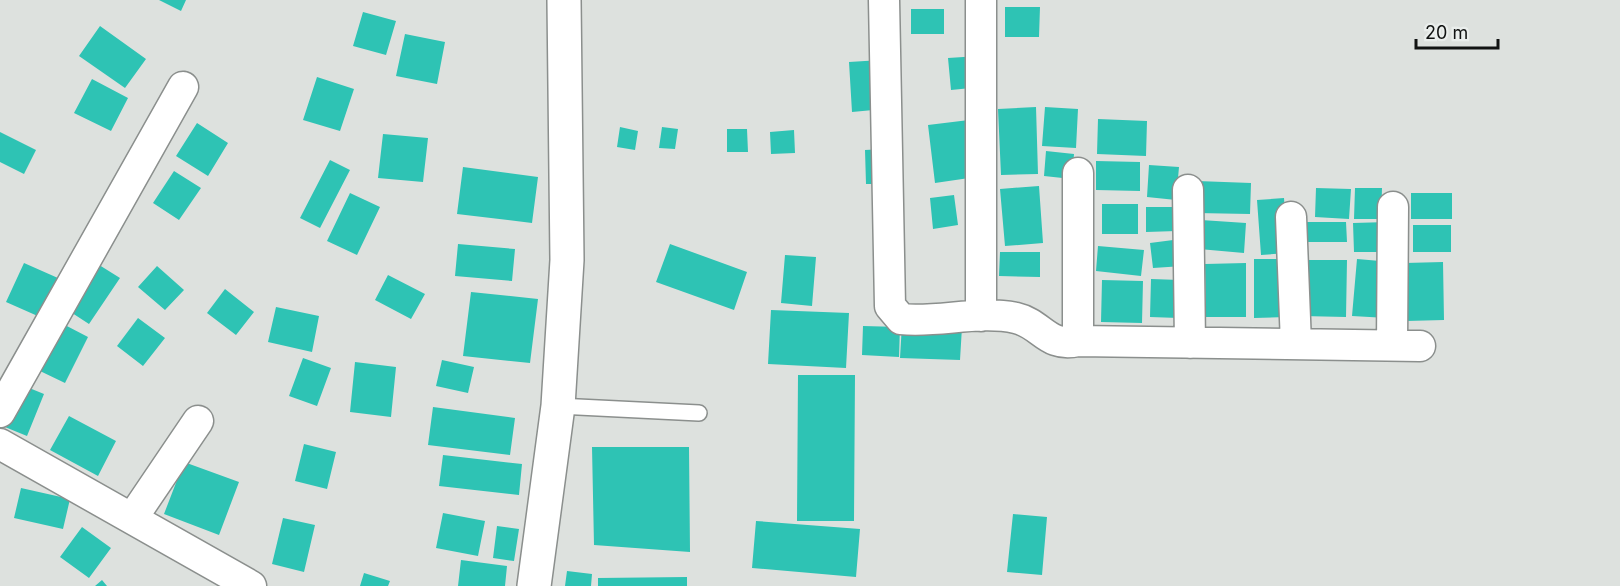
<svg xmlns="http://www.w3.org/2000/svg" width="1620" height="586" font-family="Inter,sans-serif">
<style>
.building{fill:#2ec3b4}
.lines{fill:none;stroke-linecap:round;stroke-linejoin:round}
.service-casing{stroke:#8b8f8d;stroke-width:18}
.minor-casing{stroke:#8b8f8d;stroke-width:33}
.tertiary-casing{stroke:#8b8f8d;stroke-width:36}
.service{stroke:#fff;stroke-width:15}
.minor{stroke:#fff;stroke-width:30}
.tertiary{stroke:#fff;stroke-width:33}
</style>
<rect width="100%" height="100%" fill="#dde1de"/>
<path class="building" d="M 159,0 L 186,0 L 181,11 Z
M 1005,7 L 1040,7 L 1039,37 L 1005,37 Z
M 911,9 L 944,9 L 944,34 L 911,34 Z
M 363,12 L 396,21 L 386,55 L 353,46 Z
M 100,26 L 146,59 L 125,88 L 79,56 Z
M 405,34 L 445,42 L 437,84 L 396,76 Z
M 979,56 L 981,87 L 951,90 L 948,58 Z
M 881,60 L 884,109 L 852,112 L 849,62 Z
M 317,77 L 354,89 L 340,131 L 303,120 Z
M 92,79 L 128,98 L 111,131 L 74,113 Z
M 1036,107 L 1038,174 L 1001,175 L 998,109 Z
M 1045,107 L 1078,109 L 1076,148 L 1042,146 Z
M 1098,119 L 1147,121 L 1146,156 L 1097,154 Z
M 969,120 L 976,177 L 935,183 L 928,125 Z
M 197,123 L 228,143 L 208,176 L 176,156 Z
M 620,127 L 638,131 L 635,150 L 617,147 Z
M 662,127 L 678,129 L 675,149 L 659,148 Z
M 727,129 L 747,129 L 748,152 L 727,152 Z
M 794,130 L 795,153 L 771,154 L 770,132 Z
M 0,132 L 36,150 L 24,174 L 0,162 Z
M 383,134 L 428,138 L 423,182 L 378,178 Z
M 884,149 L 884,184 L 866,184 L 865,150 Z
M 1046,151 L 1074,154 L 1072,179 L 1044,176 Z
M 330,160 L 350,170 L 320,228 L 300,218 Z
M 1096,161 L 1140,162 L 1140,191 L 1096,190 Z
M 1149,165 L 1179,167 L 1176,200 L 1147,197 Z
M 463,167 L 538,177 L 532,223 L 457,214 Z
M 174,171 L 201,188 L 179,220 L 153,203 Z
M 1197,181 L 1251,183 L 1250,214 L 1196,213 Z
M 1039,186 L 1043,243 L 1005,246 L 1000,189 Z
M 1316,188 L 1351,189 L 1349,219 L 1315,217 Z
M 1355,188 L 1382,188 L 1381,219 L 1354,219 Z
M 350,193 L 380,207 L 357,255 L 327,241 Z
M 1411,193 L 1452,193 L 1452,219 L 1411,219 Z
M 954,195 L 958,225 L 933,229 L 930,198 Z
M 1284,198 L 1288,253 L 1261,255 L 1257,200 Z
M 1102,204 L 1138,204 L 1138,234 L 1102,234 Z
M 1146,207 L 1176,207 L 1177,231 L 1146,232 Z
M 1201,220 L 1246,223 L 1244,253 L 1199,249 Z
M 1307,222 L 1346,222 L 1347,242 L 1307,242 Z
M 1388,222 L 1389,252 L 1354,252 L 1353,223 Z
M 1413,225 L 1451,225 L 1451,252 L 1413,252 Z
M 1181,239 L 1183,266 L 1153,268 L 1150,243 Z
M 458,244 L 515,249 L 512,281 L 455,276 Z
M 670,244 L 747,272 L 734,310 L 656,282 Z
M 1098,246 L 1144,250 L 1141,276 L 1096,271 Z
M 1000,252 L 1040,252 L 1040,277 L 999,276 Z
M 785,255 L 816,257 L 812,306 L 781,303 Z
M 1254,259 L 1287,259 L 1287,317 L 1254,318 Z
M 1357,259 L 1392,262 L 1387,318 L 1352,316 Z
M 1303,260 L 1347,260 L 1346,317 L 1302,316 Z
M 1443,262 L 1444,320 L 1406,321 L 1405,263 Z
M 24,263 L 67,282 L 49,321 L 6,302 Z
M 96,263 L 120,278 L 89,324 L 66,309 Z
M 1246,263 L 1246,317 L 1206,317 L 1205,264 Z
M 157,266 L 184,290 L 165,310 L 138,287 Z
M 388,275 L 425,294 L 411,319 L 375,300 Z
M 1151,279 L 1180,280 L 1179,318 L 1150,317 Z
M 1102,280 L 1143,281 L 1142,323 L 1101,322 Z
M 225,289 L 254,312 L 236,335 L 207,313 Z
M 471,292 L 538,299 L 530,363 L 463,356 Z
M 276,307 L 319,316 L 312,352 L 268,342 Z
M 771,310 L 849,313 L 846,368 L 768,364 Z
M 138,318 L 165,338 L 143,366 L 117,346 Z
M 63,324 L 88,337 L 65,383 L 40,371 Z
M 902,324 L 962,327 L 960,360 L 900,358 Z
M 863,326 L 900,327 L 899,357 L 862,355 Z
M 303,358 L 331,368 L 317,406 L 289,396 Z
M 442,360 L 474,367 L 468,393 L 436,386 Z
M 355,362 L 396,367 L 391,417 L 350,412 Z
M 798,375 L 855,375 L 854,521 L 797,521 Z
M 17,383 L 44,394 L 27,436 L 0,425 Z
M 433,407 L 515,418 L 510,455 L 428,445 Z
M 69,416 L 116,441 L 98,476 L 50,450 Z
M 304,444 L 336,452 L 327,489 L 295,481 Z
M 592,447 L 689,447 L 690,552 L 594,545 Z
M 443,455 L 522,464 L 519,495 L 439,486 Z
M 184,462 L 239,482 L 219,535 L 164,514 Z
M 21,488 L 70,499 L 63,529 L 14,518 Z
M 443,513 L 485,521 L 478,556 L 436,548 Z
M 1013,514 L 1047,517 L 1042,575 L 1007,572 Z
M 283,518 L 315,525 L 304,572 L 272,564 Z
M 756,521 L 860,529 L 856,577 L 752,568 Z
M 497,526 L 519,529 L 514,561 L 493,558 Z
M 82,527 L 111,548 L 89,578 L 60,557 Z
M 461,560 L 507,566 L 505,586 L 458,586 Z
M 567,571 L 592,574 L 591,586 L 565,586 Z
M 364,573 L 390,581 L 388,586 L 360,586 Z
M 687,577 L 687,586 L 598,586 L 598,578 Z
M 102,580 L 107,586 L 95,586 Z"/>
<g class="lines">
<defs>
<path id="service" d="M 558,406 L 699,413"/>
<path id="minor" d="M 884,0 L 890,306 L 901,319 C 939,323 978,310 1016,318 C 1042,324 1047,348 1078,341 L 1420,346
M 1078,173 L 1078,341
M 1188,190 L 1190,343
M 1291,217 L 1296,344
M 981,316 L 981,0
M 1392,345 L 1393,207
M 0,412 L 183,87
M 0,444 L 251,586
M 133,517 L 198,421"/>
<path id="tertiary" d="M 534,586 L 558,406 L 567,260 L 564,0"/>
</defs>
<use href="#service" class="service-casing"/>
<use href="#minor" class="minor-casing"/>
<use href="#tertiary" class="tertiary-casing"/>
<use href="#service" class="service"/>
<use href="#minor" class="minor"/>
<use href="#tertiary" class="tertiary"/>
</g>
<path d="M1416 39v9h82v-9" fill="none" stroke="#111312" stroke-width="3"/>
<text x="1425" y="39" font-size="18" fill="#111312" stroke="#eaeeec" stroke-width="4.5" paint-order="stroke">20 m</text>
</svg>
